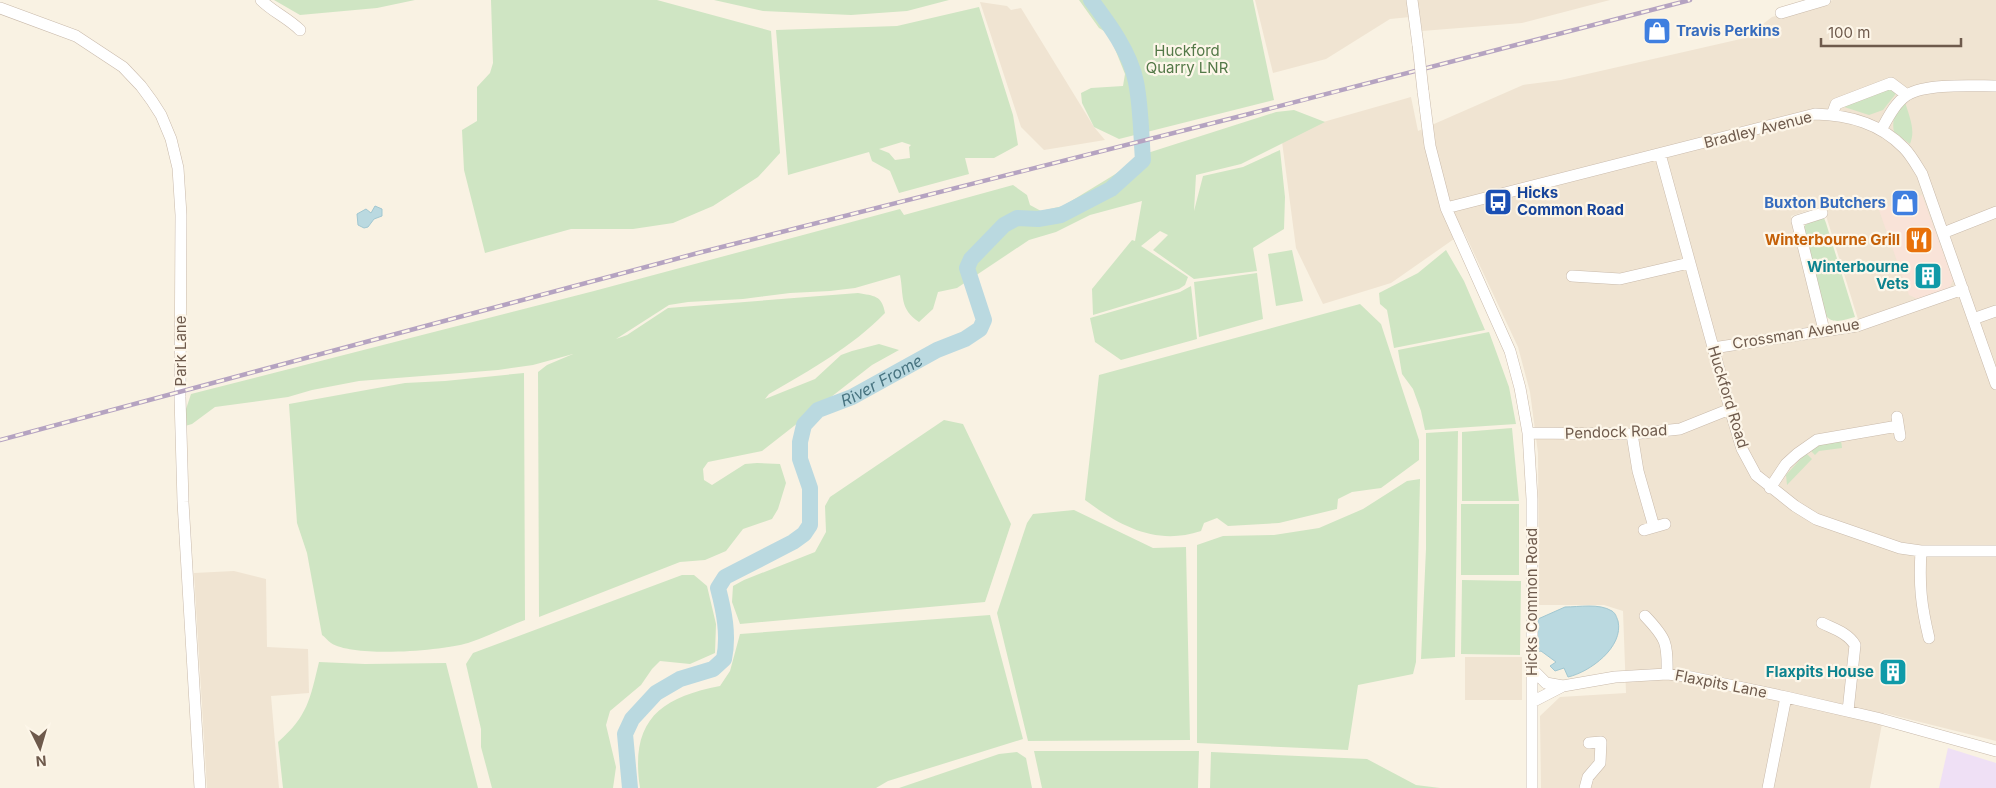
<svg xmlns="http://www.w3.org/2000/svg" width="1996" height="788" font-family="Inter,sans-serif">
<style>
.residential{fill:#f0e4d2;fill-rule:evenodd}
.commercial{fill:#f9e3d8}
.education{fill:#efe0f5}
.green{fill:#cfe5c3;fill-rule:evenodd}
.water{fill:#bad9e0;stroke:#a1c7d1}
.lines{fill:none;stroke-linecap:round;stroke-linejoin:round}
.river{stroke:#bad9e0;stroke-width:16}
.minor-casing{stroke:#c9baab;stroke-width:12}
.minor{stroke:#fff;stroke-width:11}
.rail-casing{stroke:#b5a3c1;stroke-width:4.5}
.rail{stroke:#fdf6e9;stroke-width:2.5;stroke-dasharray:8;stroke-linecap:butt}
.minor-bridge-casing{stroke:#c9baab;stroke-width:12;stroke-linecap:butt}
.minor-bridge{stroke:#fff;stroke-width:11}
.labels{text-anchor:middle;stroke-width:4.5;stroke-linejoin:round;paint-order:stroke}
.shop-label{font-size:15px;font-weight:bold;fill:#366cbe;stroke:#fdf6e9;text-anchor:start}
.park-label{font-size:15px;fill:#547948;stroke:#fdf6e9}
.street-label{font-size:15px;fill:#6e5a4c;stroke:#fdf6e9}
.transit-label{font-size:15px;font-weight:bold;fill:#164399;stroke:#fdf6e9;text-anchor:start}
.food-label{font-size:15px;font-weight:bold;fill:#c56008;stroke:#fdf6e9;text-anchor:end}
.culture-label{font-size:15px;font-weight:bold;fill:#0d838f;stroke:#fdf6e9;text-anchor:end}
.water-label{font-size:16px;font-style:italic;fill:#487480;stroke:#fdf6e9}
</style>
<rect width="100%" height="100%" fill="#f9f2e3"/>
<path class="residential" d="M 1255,0 L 1610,0 L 1522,23 L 1422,31 L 1420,16 L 1390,19 L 1326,59 L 1273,73 Z
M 1833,0 L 1996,0 L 1996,741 L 1884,713 L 1870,788 L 1541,788 L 1540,716 L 1560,697 L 1626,693 L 1623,611 L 1604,605 L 1539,605 L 1538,453 L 1530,392 L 1518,347 L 1464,232 L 1391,283 L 1323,304 L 1296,248 L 1281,134 L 1411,97 L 1418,131 L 1523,85 L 1561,80 L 1745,38 L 1772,17 ZM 1823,206 L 1861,329 L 1821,336 L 1791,216 Z
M 980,2 L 1007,6 L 1011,10 L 1021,8 L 1094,127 L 1105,140 L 1044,150 L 1021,127 Z
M 234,571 L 266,579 L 267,647 L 308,649 L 309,693 L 271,696 L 279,788 L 207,788 L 194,573 Z
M 1465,657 L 1522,657 L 1522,700 L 1465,700 Z"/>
<path class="commercial" d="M 1922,195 L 1953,280 L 1949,289 L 1918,299 L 1909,295 L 1879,210 Z"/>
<path class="education" d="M 1948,748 L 1996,763 L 1996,788 L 1939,788 Z"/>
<path class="green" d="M 274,0 L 415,0 L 377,8 L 300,15 Z
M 491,0 L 657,0 L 771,31 L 780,153 L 758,177 L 713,206 L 673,223 L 633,229 L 571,229 L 485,253 L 464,170 L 462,130 L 477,121 L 477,87 L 490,73 L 493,63 Z
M 714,0 L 949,0 L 907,11 L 851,15 L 763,11 Z
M 1079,0 L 1253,0 L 1274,100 L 1119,139 L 1094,127 L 1082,103 L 1081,93 L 1091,88 L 1123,86 L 1125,74 L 1109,34 L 1099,28 Z
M 979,7 L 1013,115 L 1018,145 L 994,158 L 965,158 L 969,174 L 899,193 L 890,171 L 872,161 L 869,152 L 788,175 L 776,30 L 897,26 ZM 902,142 L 911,145 L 909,147 L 910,158 L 895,160 L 889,153 L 879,149 Z
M 1885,87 L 1898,91 L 1883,110 L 1869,115 L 1841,106 Z
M 1905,102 C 1909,116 1916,130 1910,144 L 1894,132 C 1891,118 1897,112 1905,102 Z
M 1294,110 L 1325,122 L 1241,164 L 1196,175 L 1194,211 L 1203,176 L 1243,167 L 1280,150 L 1285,197 L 1284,229 L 1253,248 L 1257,271 L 1194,279 L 1153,250 L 1168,235 L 1160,231 L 1141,246 L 1188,277 L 1185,285 L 1179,289 L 1093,315 L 1092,289 L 1132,240 L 1135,241 L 1142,201 L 1090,215 L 1056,232 L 1029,240 L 957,288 L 938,292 L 933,309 L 919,322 C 899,309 904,295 900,275 L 855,288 L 830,291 L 790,293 L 743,299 L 688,302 L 669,305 L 616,339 L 627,335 L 668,308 L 858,293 C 874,296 882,295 885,313 C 852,347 810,370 769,394 L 765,399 L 815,379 L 841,355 L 852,351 L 879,344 L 899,350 L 872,365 L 762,451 L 708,462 L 703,469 L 704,480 L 712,485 L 745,464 L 757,463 L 780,464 L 786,483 L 778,509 L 772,519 L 743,529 L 726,551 L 705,560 L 680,562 L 539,617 L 538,372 L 547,365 L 573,354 L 533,365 L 498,370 L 359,381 L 312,390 L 288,397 L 215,407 L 192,424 L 185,426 L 185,412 L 191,394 L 594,291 L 900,209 L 904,215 L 1013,185 L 1027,195 L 1030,205 L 1041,211 L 1063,206 L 1127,167 L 1135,157 L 1276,112 Z
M 1821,217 L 1824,218 L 1826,223 L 1855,317 C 1844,320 1833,325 1825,315 L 1803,230 L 1805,225 Z
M 1292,250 L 1303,301 L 1276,306 L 1268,254 Z
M 1446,250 L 1464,281 L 1485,330 L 1394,348 L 1387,310 L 1380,304 L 1379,293 L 1418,273 Z
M 1257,273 L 1263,319 L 1199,337 L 1194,282 Z
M 1191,286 L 1197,339 L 1121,360 L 1095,342 L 1090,318 L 1180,292 Z
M 1360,304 L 1381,324 L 1419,440 L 1419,460 L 1381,488 L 1352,492 L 1338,499 L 1337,509 L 1279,523 L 1228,526 L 1217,518 L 1204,523 L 1201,531 C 1156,546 1120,526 1085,500 L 1099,375 Z
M 1489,332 L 1509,387 L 1516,424 L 1425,430 L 1421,411 L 1413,389 L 1402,374 L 1398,350 Z
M 524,373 L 525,620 C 506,627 487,637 468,643 C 441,651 354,658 331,643 C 328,641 325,637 322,635 L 307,553 L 297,523 L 289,404 L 405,383 L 445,381 Z
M 944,420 L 963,424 L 1011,524 L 985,602 L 740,624 L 732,602 L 733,586 L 744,580 L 815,552 L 826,532 L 825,506 L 830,497 Z
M 1512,428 L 1519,501 L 1462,501 L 1462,432 Z
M 1458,431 L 1455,657 L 1421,659 L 1426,549 L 1426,433 Z
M 1841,440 L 1842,448 L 1819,451 L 1815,455 L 1810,450 L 1819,443 Z
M 1806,453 L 1812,459 L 1787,485 L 1786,475 Z
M 1420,479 L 1416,662 L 1413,674 L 1358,685 L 1348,750 L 1197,743 L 1197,545 L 1223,536 L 1274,535 L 1319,528 L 1363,509 L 1407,481 Z
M 1461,504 L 1519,504 L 1519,575 L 1461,575 Z
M 1074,510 L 1153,548 L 1186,547 L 1190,740 L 1028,741 L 997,613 L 1027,523 L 1033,514 Z
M 682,575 L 694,575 L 707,586 L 716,624 L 715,653 L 690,664 L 660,661 L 652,669 L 641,685 L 610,711 L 606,725 L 616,767 L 613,788 L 492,788 L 481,747 L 481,729 L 466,664 L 473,653 Z
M 1462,580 L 1521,581 L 1520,655 L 1461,654 Z
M 990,615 L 1023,739 L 888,781 L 876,788 L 640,788 C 630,722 658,698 720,686 L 730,671 L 740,634 Z
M 319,662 L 365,664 L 446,663 L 478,788 L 283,788 L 278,742 C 308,716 310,699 319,662 Z
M 1034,751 L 1199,751 L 1198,788 L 1042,788 Z
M 1017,752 L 1026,758 L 1032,788 L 899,788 L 999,754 Z
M 1211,752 L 1367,759 L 1416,785 L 1440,788 L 1210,788 Z"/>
<path class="water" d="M 375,206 L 382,209 L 382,216 L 374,219 L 368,227 L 364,228 L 358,225 L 357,214 L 366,209 L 371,213 Z
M 1565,607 C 1579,607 1599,603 1612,611 C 1616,614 1616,616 1618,621 C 1624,647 1590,672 1568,677 L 1564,668 L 1555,671 L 1550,666 L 1556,662 L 1541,651 L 1537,652 L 1538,619 Z"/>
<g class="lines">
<path class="river" id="s1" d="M 630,788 L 625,734 L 632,719 L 656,693 L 680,679 L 713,669 L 724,659 C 729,635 724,611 718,588 L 725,577 L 793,542 L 804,534 L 810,525 L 810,488 L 800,459 L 800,442 L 804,425 L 818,410 L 852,397 L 937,350 L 965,339 L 980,329 L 984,320 L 967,268 L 971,259 L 1004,225 L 1017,218 L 1038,219 L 1061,215 L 1111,189 L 1143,160 C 1141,134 1141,107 1136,82 C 1130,52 1109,24 1091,0"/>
<defs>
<path id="minor" d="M 261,0 C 273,12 288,18 300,30
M 1412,0 L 1418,45
M 0,8 L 76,36 L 123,67 L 141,86 L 152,101 L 161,115 L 171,139 L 178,168 L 181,215 L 180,397 L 183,502 L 200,788
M 1781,13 L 1825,0
M 1423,91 L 1430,146 L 1446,208 L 1510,351 L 1520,388 L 1528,433 L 1532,499 L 1532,788
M 1832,115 L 1836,104 L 1891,83 L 1907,95
M 1881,130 C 1888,118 1895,103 1907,95 C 1926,83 1973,86 1996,86
M 1660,154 L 1730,409 L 1742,449 L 1756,475 L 1795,506 L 1816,519 L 1900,548 L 1921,551 L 1996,551
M 1446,208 L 1815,114 C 1849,115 1880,123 1904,148 C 1911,155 1917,166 1922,174 L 1996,384
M 1822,213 L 1797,221 L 1824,330
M 1943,233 L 1996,212
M 1572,276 L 1620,279 L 1689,263
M 1973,319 L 1996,311
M 1713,348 L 1857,326 L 1963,289
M 1897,417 L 1900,436
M 1528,433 L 1632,434 L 1680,429 L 1730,409
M 1632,434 L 1638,471 L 1654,527
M 1770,488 L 1786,464 L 1797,454 L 1817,440 L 1898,426
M 1644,530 L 1665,524
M 1921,551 C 1919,585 1921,605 1929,638
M 1645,616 C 1666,638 1668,643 1667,674
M 1822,623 C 1834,629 1848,633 1855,645 L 1848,711
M 1532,669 L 1546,683 L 1563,686
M 1532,702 L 1563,686 L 1615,677 L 1667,674 L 1686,676 L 1786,697 L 1877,718 L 1996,751
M 1585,788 L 1588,777 L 1600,763 L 1601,742 L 1589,743
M 1768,788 L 1786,697"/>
</defs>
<use href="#minor" class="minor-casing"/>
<use href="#minor" class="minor"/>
<defs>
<path id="rail" d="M 0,440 L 698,253 L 1245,115 L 1690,0"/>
</defs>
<use href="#rail" class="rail-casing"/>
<use href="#rail" class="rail"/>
<defs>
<path id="minor-bridge" d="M 1418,45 L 1423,91"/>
</defs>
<use href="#minor-bridge" class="minor-bridge-casing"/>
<use href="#minor-bridge" class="minor-bridge"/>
</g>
<defs>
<symbol id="shop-square" viewBox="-11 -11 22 22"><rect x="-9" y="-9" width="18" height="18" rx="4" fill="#3f7fe0" stroke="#fdf6e9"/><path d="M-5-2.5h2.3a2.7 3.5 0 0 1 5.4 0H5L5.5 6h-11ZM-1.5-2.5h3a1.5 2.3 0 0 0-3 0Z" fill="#fff"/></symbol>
<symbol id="bus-square" viewBox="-11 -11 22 22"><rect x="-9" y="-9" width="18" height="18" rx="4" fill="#1a4fb4" stroke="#fdf6e9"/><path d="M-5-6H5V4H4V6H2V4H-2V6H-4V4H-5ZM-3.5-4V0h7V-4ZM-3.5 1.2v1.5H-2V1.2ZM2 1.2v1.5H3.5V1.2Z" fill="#fff"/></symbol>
<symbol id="restaurant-square" viewBox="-11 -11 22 22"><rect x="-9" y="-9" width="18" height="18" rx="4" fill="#e8710a" stroke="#fdf6e9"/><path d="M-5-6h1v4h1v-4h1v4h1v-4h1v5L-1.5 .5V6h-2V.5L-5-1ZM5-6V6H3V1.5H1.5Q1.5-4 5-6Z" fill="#fff"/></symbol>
<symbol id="building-square" viewBox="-11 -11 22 22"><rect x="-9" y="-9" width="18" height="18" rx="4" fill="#0f9aa8" stroke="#fdf6e9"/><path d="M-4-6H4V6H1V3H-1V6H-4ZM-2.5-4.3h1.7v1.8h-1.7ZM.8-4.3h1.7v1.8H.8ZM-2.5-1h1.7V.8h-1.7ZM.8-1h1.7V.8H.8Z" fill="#fff"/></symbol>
</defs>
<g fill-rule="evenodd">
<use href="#shop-square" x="1641" y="15" width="32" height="32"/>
<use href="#bus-square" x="1482" y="186" width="32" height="32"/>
<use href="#shop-square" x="1889" y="187" width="32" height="32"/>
<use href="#restaurant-square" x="1903" y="224" width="32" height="32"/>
<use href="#building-square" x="1912" y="260" width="32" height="32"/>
<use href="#building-square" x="1877" y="656" width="32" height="32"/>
</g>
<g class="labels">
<g class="shop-label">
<text x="1676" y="36">Travis Perkins</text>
<text x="1886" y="208" text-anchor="end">Buxton Butchers</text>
</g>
<g class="park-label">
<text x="1187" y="56">Huckford<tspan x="1187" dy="17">Quarry LNR</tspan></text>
</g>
<g class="street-label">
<text transform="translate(1758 130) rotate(-14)" y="5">Bradley Avenue</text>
<text transform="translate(1796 334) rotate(-9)" y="5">Crossman Avenue</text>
<text transform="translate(181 351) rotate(-90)" y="5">Park Lane</text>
<text transform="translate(1728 397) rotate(73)" y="5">Huckford Road</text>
<text transform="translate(1616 432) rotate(-2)" y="5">Pendock Road</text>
<text transform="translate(1532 602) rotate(-90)" y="5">Hicks Common Road</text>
<text transform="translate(1721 684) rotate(11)" y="5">Flaxpits Lane</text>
</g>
<g class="transit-label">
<text x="1517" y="198">Hicks<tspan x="1517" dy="17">Common Road</tspan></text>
</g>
<g class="food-label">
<text x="1900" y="245">Winterbourne Grill</text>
</g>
<g class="culture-label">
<text x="1909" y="272">Winterbourne<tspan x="1909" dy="17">Vets</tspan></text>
<text x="1874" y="677">Flaxpits House</text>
</g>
<g class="water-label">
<text dy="6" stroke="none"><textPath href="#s1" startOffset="562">River Frome</textPath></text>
</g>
</g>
<g transform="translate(40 748) rotate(175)" stroke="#fdf6e9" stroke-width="4" paint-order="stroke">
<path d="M0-4L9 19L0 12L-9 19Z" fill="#6e5a4c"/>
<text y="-8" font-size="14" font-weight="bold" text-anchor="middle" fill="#6e5a4c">N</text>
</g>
<path d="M1821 38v8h140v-8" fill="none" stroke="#6e5a4c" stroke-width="2.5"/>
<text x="1828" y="38" font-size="15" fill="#6e5a4c" stroke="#fdf6e9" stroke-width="4" paint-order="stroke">100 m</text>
</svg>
